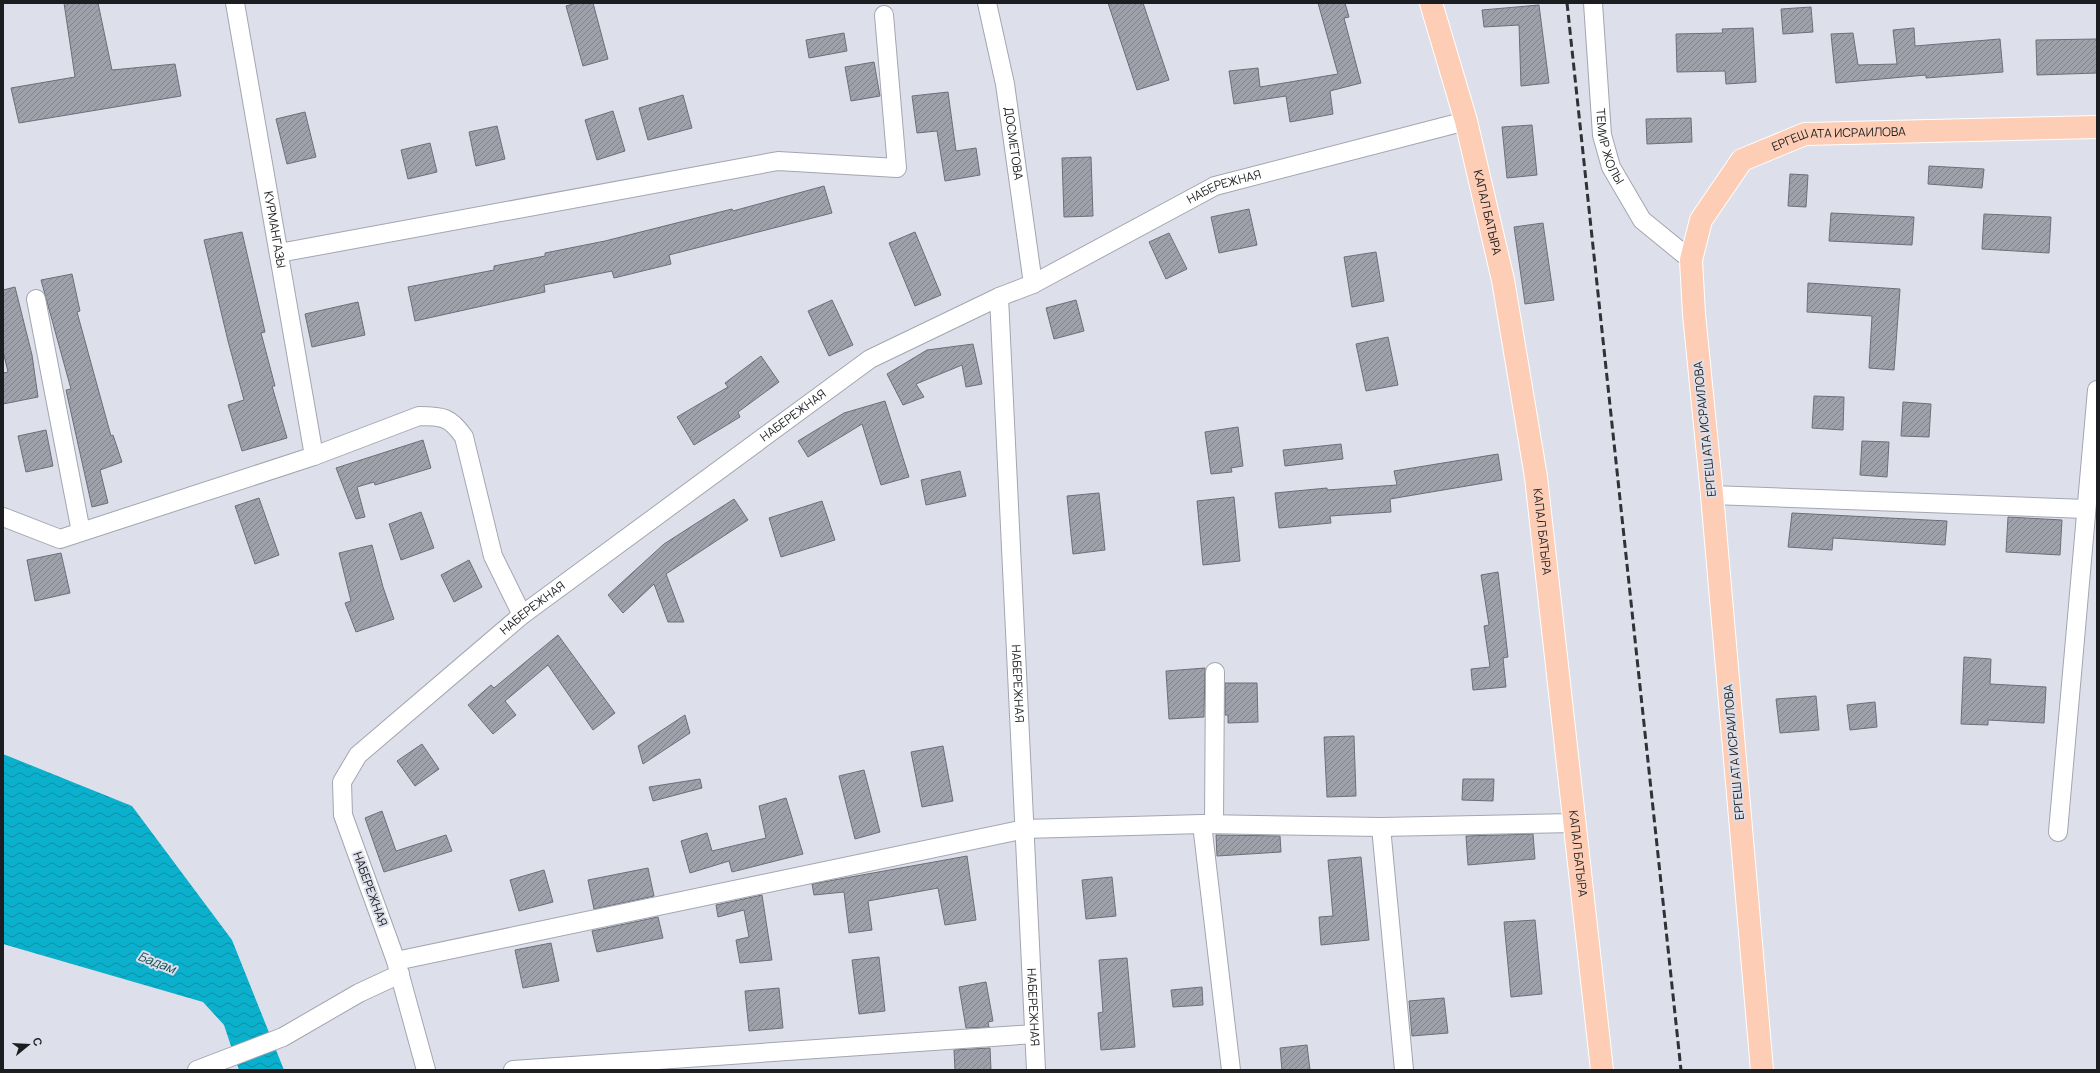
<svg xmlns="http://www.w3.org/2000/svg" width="2100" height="1073" font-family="Manrope,sans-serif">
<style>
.water{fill:url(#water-waves)}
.building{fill:url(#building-hatch);stroke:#6c6f78}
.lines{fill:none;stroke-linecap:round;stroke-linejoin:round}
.minor-casing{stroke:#a3a6b0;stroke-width:20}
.major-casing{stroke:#fff;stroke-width:24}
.minor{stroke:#fff;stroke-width:18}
.major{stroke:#fdcdb5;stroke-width:22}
.rail{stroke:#303236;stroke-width:3;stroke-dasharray:8 4;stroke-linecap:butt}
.labels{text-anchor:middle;stroke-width:4;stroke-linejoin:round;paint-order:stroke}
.street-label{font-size:12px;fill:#1b1d20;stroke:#dde0ea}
.water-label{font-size:13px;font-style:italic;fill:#124d58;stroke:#dde0ea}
</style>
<defs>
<pattern id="water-waves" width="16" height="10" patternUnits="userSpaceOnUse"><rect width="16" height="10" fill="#0ab0cc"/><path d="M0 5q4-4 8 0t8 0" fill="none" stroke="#0a8fa5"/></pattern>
<pattern id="building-hatch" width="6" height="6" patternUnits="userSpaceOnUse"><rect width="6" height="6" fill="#9ea1aa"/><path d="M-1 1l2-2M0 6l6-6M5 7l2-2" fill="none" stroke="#80838a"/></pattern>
</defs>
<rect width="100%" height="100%" fill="#dde0ea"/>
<path class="water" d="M 3,754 L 132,806 L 232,940 L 284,1070 L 239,1070 L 224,1025 L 203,1002 L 3,944 Z"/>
<path class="building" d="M 64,3 L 98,3 L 112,70 L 175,64 L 181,96 L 19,123 L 11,88 L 75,77 Z
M 576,3 L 593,3 L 608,59 L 583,66 L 566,6 Z
M 1108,3 L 1143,3 L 1169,80 L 1137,90 Z
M 1318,3 L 1345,3 L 1349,17 L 1344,18 L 1361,83 L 1330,91 L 1333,114 L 1290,122 L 1286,96 L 1234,104 L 1229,71 L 1258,68 L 1260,87 L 1338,74 Z
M 1539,5 L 1549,83 L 1521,86 L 1519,25 L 1484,27 L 1482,10 Z
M 1811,7 L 1813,32 L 1783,34 L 1781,9 Z
M 1753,28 L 1756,82 L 1726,84 L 1725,71 L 1677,72 L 1676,34 L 1723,33 L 1722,29 Z
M 1914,28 L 1915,46 L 2000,39 L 2003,72 L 1926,78 L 1926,75 L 1836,83 L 1831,34 L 1853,33 L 1858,65 L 1897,64 L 1893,30 Z
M 844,33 L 847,51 L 809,58 L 806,40 Z
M 2097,39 L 2097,73 L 2037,75 L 2036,40 Z
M 874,62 L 880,96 L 851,101 L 845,67 Z
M 948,92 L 956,151 L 976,148 L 980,175 L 945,181 L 937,131 L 917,133 L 912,96 Z
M 683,95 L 692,128 L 648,140 L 639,108 Z
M 613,111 L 625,151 L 597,160 L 585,120 Z
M 305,112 L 316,157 L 287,164 L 276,119 Z
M 1691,118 L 1692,142 L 1647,144 L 1646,119 Z
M 1532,125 L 1537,175 L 1507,178 L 1502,127 Z
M 497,126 L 505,159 L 476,166 L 469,132 Z
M 430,143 L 437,172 L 408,179 L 401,150 Z
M 1091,157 L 1093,216 L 1064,217 L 1062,158 Z
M 1929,166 L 1984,169 L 1982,188 L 1928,184 Z
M 1790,174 L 1808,175 L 1806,207 L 1788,206 Z
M 824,186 L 832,213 L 669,255 L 671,264 L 614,278 L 612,271 L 544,285 L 545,292 L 415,321 L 408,287 L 494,270 L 494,266 L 545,256 L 545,253 L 605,241 L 732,209 L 733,211 Z
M 1249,209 L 1257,245 L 1219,253 L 1211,217 Z
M 1831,213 L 1914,217 L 1912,245 L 1829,241 Z
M 1984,214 L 2051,217 L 2049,253 L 1982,249 Z
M 1543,223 L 1554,300 L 1525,304 L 1514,227 Z
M 242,232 L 265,332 L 261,333 L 275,386 L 272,386 L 287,438 L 242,451 L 228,405 L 244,400 L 228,341 L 204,240 Z
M 915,232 L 941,295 L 915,306 L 889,243 Z
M 1169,233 L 1187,269 L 1166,279 L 1149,242 Z
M 1376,252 L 1384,301 L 1352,307 L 1344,257 Z
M 72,274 L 80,311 L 77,312 L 111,436 L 113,435 L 122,462 L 100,470 L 108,503 L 92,507 L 66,390 L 71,389 L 41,280 Z
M 1808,283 L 1900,289 L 1894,370 L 1869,368 L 1872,316 L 1807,312 Z
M 15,287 L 32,355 L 38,397 L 3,404 L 3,373 L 8,372 L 3,351 L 3,290 Z
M 832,300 L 853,345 L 829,356 L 808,311 Z
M 1076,300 L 1084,331 L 1054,339 L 1046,308 Z
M 358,302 L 365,335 L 312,347 L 305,314 Z
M 1388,337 L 1398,385 L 1366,391 L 1356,344 Z
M 973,344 L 982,384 L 966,387 L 962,365 L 916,384 L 924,397 L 903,405 L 887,374 L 927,350 Z
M 761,356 L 779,382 L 738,412 L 740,417 L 694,445 L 677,417 L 728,387 L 725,383 Z
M 1814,396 L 1844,397 L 1843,430 L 1812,428 Z
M 885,401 L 909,477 L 881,485 L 862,424 L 808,457 L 798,441 L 844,413 Z
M 1903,402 L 1931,404 L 1929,437 L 1901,436 Z
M 1238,427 L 1243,466 L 1231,468 L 1232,472 L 1211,474 L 1205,432 Z
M 46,430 L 53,466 L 26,472 L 18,436 Z
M 423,440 L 431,468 L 375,485 L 374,482 L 357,487 L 365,517 L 356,519 L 336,468 Z
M 1862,441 L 1889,442 L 1887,477 L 1860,475 Z
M 1341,444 L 1343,459 L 1285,466 L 1283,450 Z
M 1498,454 L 1502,480 L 1390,499 L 1391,512 L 1330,516 L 1331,523 L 1279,528 L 1275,493 L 1327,488 L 1327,490 L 1397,485 L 1394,471 Z
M 960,471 L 966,496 L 926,505 L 921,480 Z
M 1099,493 L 1105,550 L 1073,554 L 1067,496 Z
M 1234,497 L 1240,561 L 1203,565 L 1197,501 Z
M 259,498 L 279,555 L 255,564 L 235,506 Z
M 734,499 L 748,520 L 666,574 L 684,622 L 668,622 L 654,584 L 623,613 L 608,595 L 664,544 Z
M 822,501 L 835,540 L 781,557 L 769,518 Z
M 421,512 L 434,548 L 401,560 L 389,524 Z
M 1792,513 L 1947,521 L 1945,545 L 1833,538 L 1832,550 L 1788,547 Z
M 2008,517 L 2062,520 L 2060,555 L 2006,552 Z
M 372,545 L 383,587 L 394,619 L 356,632 L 345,603 L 351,601 L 339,553 Z
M 61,553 L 70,593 L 35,601 L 27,560 Z
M 469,560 L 482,587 L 454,602 L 441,575 Z
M 1498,572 L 1508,657 L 1503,658 L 1506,687 L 1473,690 L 1471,669 L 1490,667 L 1484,626 L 1489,625 L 1481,575 Z
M 558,635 L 615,713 L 593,730 L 548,665 L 505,701 L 516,715 L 493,734 L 468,705 L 491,685 L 494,688 Z
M 1964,657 L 1991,659 L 1990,684 L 2046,687 L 2044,723 L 1988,720 L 1988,725 L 1961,724 Z
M 1205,668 L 1204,717 L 1169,719 L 1166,671 Z
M 1225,683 L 1257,683 L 1258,722 L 1228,723 L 1228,715 L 1225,715 Z
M 1816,696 L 1819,730 L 1780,733 L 1776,699 Z
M 1875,702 L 1877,727 L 1850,730 L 1847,705 Z
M 685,715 L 690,733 L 643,764 L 638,746 Z
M 1354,736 L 1356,796 L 1327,797 L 1324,737 Z
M 422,744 L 439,769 L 415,786 L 397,761 Z
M 943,746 L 953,801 L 922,807 L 911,752 Z
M 864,770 L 880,832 L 855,839 L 839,776 Z
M 700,779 L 702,788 L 653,801 L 649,787 Z
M 1463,779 L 1494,779 L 1493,801 L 1462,800 Z
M 786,798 L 803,854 L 732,872 L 729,861 L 690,873 L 681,841 L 707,833 L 712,851 L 766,838 L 759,806 Z
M 382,811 L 396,851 L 446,835 L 452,851 L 384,872 L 365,818 Z
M 1533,834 L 1535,859 L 1468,865 L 1466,836 Z
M 1216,835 L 1280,836 L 1281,852 L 1217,856 Z
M 967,856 L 976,920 L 945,925 L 938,888 L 868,901 L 872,930 L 849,933 L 844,892 L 814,895 L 812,884 Z
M 1361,857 L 1369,940 L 1321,945 L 1319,917 L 1333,916 L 1328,860 Z
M 648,868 L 654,896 L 594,909 L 588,880 Z
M 544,870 L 553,902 L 519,911 L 510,880 Z
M 1112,877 L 1116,916 L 1086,919 L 1082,880 Z
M 762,895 L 772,960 L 740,963 L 736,940 L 749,937 L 744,910 L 718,917 L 716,905 Z
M 658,917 L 663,938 L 597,952 L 592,931 Z
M 1535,920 L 1542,994 L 1511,997 L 1504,922 Z
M 551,943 L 559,981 L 523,988 L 515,950 Z
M 879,957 L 885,1011 L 859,1014 L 852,960 Z
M 1127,958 L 1135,1047 L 1101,1050 L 1098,1013 L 1103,1012 L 1099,960 Z
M 986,982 L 993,1021 L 988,1022 L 989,1027 L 966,1028 L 959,987 Z
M 1202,987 L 1203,1005 L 1173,1007 L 1171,990 Z
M 779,988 L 783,1028 L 749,1031 L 745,991 Z
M 1444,998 L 1448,1033 L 1412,1036 L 1409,1001 Z
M 1307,1045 L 1310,1070 L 1282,1070 L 1280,1048 Z
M 990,1048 L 991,1070 L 955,1070 L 954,1050 Z"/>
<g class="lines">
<defs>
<g id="minor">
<path id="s1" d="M 235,3 L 314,456"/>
<path id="s2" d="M 987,3 L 1005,84 L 1033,284"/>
<path id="s3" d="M 1593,3 L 1602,135 L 1611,167 L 1642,220 L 1691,260"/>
<path d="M 279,253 L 778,161 L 897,168 L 884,15"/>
<path id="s4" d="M 999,297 L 1036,1070"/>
<path d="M 36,299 L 81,532"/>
<path d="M 1712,495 L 2086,509"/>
<path d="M 3,517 L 60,539 L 314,456 L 419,416 C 443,416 450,417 464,437 L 493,556 L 522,615"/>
<path d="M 1202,824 L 1231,1070"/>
<path d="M 1214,824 L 1215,672"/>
<path d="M 1381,827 L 1404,1070"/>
<path d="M 2058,832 L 2097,390"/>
<path d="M 396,961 L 1025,829 L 1202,824 L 1381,827 L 1574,823"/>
<path d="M 197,1070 L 283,1037 L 359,993 L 400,974"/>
<path id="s5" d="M 426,1070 L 396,961 L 343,815 L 342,782 L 358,755 L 522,615 L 870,359 L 999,297 L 1033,284 L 1215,186 L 1466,121"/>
<path d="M 513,1070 L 1034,1034"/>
</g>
<g id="major">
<path id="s6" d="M 1431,3 L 1466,121 L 1503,280 L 1536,477 L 1602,1070"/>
<path id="s7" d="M 1762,1070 L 1712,495 L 1694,314 L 1691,260 L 1701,220 L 1742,160 L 1805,134 L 2097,127"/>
</g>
</defs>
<use href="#minor" class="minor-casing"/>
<use href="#major" class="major-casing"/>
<use href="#minor" class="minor"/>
<use href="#major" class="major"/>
<path class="rail" d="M 1567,3 L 1681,1070"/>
</g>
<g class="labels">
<g class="street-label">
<text dy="4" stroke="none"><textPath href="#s7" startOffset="1028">ЕРГЕШ АТА ИСРАИЛОВА</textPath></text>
<text dy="4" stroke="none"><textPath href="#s2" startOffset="143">ДОСМЕТОВА</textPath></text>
<text dy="4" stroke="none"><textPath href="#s3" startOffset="145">ТЕМИР ЖОЛЫ</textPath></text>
<text dy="4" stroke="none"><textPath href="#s5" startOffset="1375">НАБЕРЕЖНАЯ</textPath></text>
<text dy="4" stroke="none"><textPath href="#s6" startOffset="217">КАПАЛ БАТЫРА</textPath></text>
<text dy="4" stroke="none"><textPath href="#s1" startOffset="230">КУРМАНГАЗЫ</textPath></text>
<text dy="4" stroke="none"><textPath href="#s5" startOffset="885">НАБЕРЕЖНАЯ</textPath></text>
<text transform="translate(1705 429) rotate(-96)" y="4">ЕРГЕШ АТА ИСРАИЛОВА</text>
<text dy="4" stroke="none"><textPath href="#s6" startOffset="541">КАПАЛ БАТЫРА</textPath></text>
<text dy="4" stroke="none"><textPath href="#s5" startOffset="561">НАБЕРЕЖНАЯ</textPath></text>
<text dy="4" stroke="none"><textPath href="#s4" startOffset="387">НАБЕРЕЖНАЯ</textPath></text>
<text transform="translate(1734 752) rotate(-95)" y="4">ЕРГЕШ АТА ИСРАИЛОВА</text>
<text dy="4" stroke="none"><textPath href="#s6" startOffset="865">КАПАЛ БАТЫРА</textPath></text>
<text transform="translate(370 889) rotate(70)" y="4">НАБЕРЕЖНАЯ</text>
<text dy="4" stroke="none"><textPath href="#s4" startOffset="711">НАБЕРЕЖНАЯ</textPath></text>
</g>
<g class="water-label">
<text transform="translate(157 962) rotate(21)" y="5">Бадам</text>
</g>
</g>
<rect width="2100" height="1073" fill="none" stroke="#1b1d20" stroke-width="8"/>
<g transform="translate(28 1045) rotate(72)" stroke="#dde0ea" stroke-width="3" paint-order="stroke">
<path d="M0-3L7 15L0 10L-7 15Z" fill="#1b1d20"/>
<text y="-6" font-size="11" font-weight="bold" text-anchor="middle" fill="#1b1d20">С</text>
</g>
</svg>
